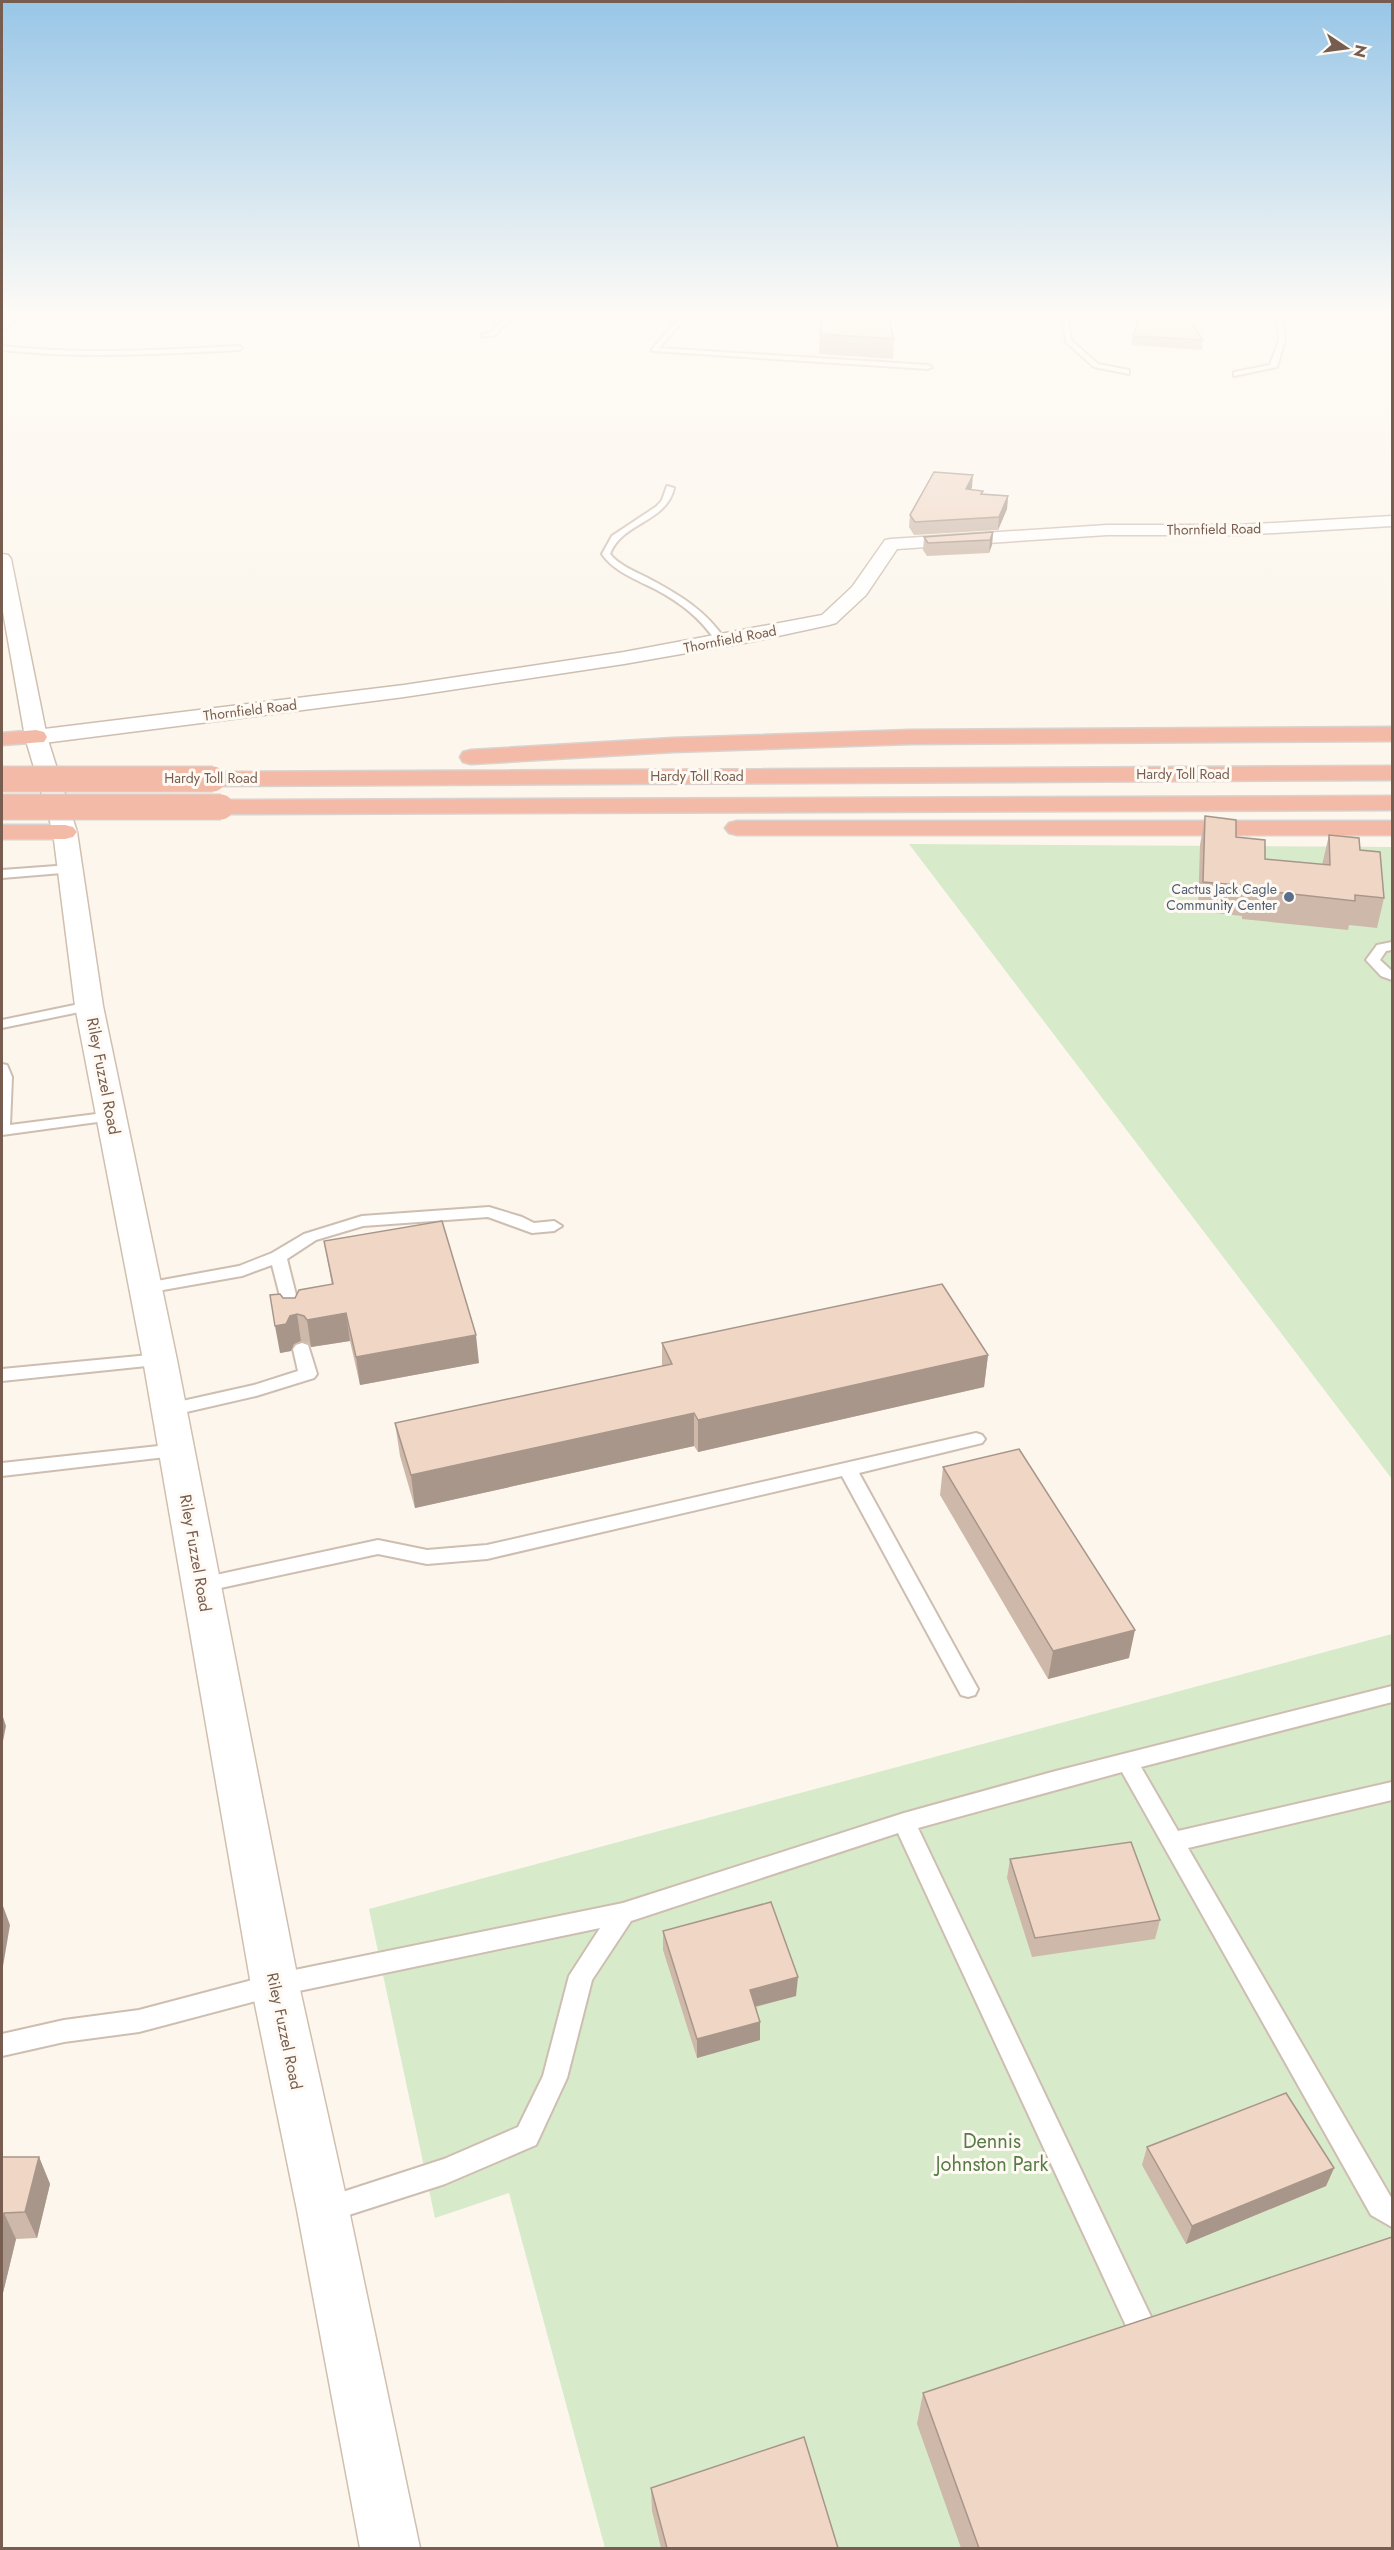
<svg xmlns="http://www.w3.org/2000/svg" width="1394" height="2550" font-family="Jost,sans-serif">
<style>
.green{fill:#d7eaca}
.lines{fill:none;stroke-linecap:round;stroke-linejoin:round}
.lane-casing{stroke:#cebeb1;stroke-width:4}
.street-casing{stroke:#cebeb1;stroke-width:3}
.secondary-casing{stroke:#d1bfaf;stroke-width:3}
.highway-casing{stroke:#d9d2ce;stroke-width:3}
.lane{fill:#fff;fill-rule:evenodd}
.street{fill:#fff;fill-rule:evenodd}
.secondary{fill:#fff;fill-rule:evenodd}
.highway{fill:#f3bba7;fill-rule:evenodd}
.highway-bridge-casing{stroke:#d9d2ce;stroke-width:27;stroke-linecap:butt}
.highway-bridge{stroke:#f3bba7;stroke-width:25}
.wall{fill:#ceb8a9}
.shaded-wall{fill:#a8968a}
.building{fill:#f0d6c5;stroke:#a8968a;stroke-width:1.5}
.service-dot{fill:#5c6f8a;stroke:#fefaf3;stroke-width:2}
.labels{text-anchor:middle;stroke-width:6;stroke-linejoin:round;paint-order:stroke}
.far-street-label{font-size:14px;fill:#775d4f;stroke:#fefaf3}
.far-service-label{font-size:14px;fill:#4e5e75;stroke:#fefaf3;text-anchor:end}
.street-label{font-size:16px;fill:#775d4f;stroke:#fefaf3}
.near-park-label{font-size:20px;fill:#577c47;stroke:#fefaf3}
</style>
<rect width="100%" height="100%" fill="#fcf6ec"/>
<path class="green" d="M 909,844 L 1392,847 L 1392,1479 Z
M 1392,1634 L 1392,2548 L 605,2548 L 509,2193 L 435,2218 L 369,1909 Z"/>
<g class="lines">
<defs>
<path id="lane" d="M 516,311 L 524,311 L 502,326 L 496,335 L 482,337 L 482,335 L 492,332 L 498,324 Z
M 708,311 L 886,316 L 890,311 L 896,311 L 888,320 L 720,313 L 686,318 L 659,348 L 928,365 L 932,367 L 928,369 L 652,351 L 652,349 L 682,315 Z
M 1061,311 L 1067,311 L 1071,340 L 1098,364 L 1129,370 L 1129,374 L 1094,367 L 1066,342 Z
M 1276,311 L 1282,311 L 1285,340 L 1277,367 L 1234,376 L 1234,372 L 1270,365 L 1279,340 Z
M 2,346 C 81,355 160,350 239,346 L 242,348 L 239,350 C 160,354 81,359 2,350 Z
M 667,486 L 674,488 C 666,523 622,522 610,554 C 619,565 634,571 646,577 C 678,594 706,610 726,641 L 725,643 L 717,643 C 701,618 681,603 655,589 C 637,580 613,571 602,554 L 612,536 L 657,506 L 662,500 Z
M 70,865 L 74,866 L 74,872 L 2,878 L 2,870 Z
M 1392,942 L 1392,950 L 1386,951 L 1380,960 L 1392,971 L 1392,980 L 1381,976 L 1366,960 L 1377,945 Z
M 89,1002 L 96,1006 L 94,1009 L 2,1028 L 2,1020 Z
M 2,1064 L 7,1065 L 12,1077 L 10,1125 L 112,1112 L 119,1116 L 112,1120 L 2,1135 Z
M 489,1207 L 522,1217 L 534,1223 L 554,1221 L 562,1226 L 554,1231 L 532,1233 L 488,1217 L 363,1226 L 316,1240 L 287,1259 L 302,1319 L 300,1323 L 288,1323 L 286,1319 L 272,1265 L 242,1276 L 146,1293 L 140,1292 L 138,1288 L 140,1284 L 146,1283 L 239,1266 L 272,1253 L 304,1234 L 362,1216 Z
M 302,1343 L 308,1345 L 317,1374 L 314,1378 L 256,1396 L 169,1416 L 163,1414 L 160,1410 L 163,1406 L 169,1404 L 254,1385 L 298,1371 L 293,1349 L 296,1345 Z
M 160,1354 L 166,1356 L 169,1360 L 166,1364 L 2,1381 L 2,1369 Z
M 976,1433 L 982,1435 L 985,1439 L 982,1443 L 859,1473 L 978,1689 L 975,1695 L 968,1697 L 961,1695 L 842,1476 L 487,1559 L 427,1564 L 378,1554 L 202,1592 L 195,1590 L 192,1585 L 195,1580 L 202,1578 L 378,1540 L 427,1550 L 487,1545 Z
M 177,1444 L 183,1445 L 186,1450 L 183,1455 L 2,1476 L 2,1463 Z
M 1392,1686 L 1392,1702 L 1141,1767 L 1178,1831 L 1392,1782 L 1392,1800 L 1188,1848 L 1392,2199 L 1392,2227 L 1371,2215 L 1122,1772 L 918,1828 L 1154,2323 L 1158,2333 L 1154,2343 L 1144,2347 L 1134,2343 L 898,1833 L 631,1921 L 592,1980 L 567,2078 L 536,2145 L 445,2184 L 327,2222 L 318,2218 L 314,2209 L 318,2200 L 444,2159 L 518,2127 L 543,2076 L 569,1976 L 600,1928 L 275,1996 L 139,2032 L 64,2042 L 2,2056 L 2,2034 L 64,2020 L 139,2010 L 275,1974 L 623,1903 L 904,1813 L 1052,1772 Z"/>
<path id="street" d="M 1392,516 L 1392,526 L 1238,535 L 1107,535 L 897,549 L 866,595 L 836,623 L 829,625 L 755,641 L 624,664 L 404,697 L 36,744 L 28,742 L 25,737 L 28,732 L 36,730 L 404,685 L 624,652 L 822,615 L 852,587 L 885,540 L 891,539 L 1107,525 L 1238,525 Z"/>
<path id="secondary" d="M 7,311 L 20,311 L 7,328 L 2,329 L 2,317 Z
M 2,554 L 8,555 L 11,559 L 47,737 L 77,832 L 103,1006 L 177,1360 L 299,1985 L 349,2210 L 420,2548 L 360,2548 L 297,2210 L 251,1985 L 143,1360 L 75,1006 L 53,832 L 25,737 L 2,606 Z"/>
<path id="highway" d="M 1392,727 L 1392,741 L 910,744 L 673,752 L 471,764 L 463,762 L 460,757 L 463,752 L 471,750 L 673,738 L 910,730 Z
M 36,730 L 44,732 L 47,737 L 44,742 L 2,745 L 2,733 Z
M 1392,766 L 1392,780 L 213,786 L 205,784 L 202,779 L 205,774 L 213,772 Z
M 1392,796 L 1392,810 L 221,814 L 213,812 L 209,807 L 213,802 L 221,800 Z
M 737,821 L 1392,821 L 1392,835 L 737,835 L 729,833 L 725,828 L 729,823 Z
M 2,825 L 65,825 L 73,827 L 77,832 L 73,837 L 65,839 L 2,839 Z"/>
</defs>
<use href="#lane" class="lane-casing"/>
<use href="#street" class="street-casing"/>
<use href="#secondary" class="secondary-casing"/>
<use href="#highway" class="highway-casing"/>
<use href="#lane" class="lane"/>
<use href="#street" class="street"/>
<use href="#secondary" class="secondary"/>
<use href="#highway" class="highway"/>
<defs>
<path id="highway-bridge" d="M 2,779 L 213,779
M 2,807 L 221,807"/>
</defs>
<use href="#highway-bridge" class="highway-bridge-casing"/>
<use href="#highway-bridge" class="highway-bridge"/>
</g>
<path class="wall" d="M 1108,311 L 1184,311 L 1203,340 L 1202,350 L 1131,345 L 1133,336 L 1140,314 L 1108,314 Z
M 820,334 L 894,339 L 893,359 L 819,354 Z
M 972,487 L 971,490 L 983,494 L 1008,496 L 1007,509 L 998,530 L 914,535 L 909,527 L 910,515 Z
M 993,532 L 992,545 L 989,553 L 927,556 L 923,550 L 924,537 Z
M 1205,816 L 1265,859 L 1322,865 L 1329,835 L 1360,850 L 1384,898 L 1377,928 L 1349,925 L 1348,930 L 1242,919 L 1242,916 L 1198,911 L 1200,845 Z
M 324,1241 L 479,1363 L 360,1385 L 350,1341 L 311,1347 L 309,1343 L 301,1341 L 294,1344 L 291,1351 L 280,1353 L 283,1298 L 295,1298 L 332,1285 Z
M 662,1343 L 988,1355 L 984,1387 L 698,1452 L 694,1446 L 415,1508 L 400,1456 L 395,1423 L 662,1366 Z
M 943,1467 L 1129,1658 L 1048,1679 L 940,1495 Z
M 1010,1859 L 1160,1920 L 1155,1939 L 1032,1957 L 1007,1878 Z
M 663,1931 L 796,1996 L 756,2007 L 760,2022 L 760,2040 L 697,2058 L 663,1950 Z
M 1147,2147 L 1334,2168 L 1326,2186 L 1186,2244 L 1142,2165 Z
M 2,2157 L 39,2157 L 50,2184 L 37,2238 L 16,2239 L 2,2297 Z
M 923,2393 L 1392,2548 L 961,2548 L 917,2424 Z
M 651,2488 L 838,2548 L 661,2548 L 652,2511 Z"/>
<path class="shaded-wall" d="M 973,475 L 972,487 L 965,502 L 966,489 Z
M 1008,496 L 1007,509 L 998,530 L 999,517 Z
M 993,532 L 992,545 L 989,553 L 990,540 Z
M 346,1313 L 350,1341 L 311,1347 L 307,1320 Z
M 297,1314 L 301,1341 L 294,1344 L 291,1351 L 280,1353 L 275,1326 L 290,1316 Z
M 476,1335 L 479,1363 L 360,1385 L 356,1357 Z
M 988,1355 L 984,1387 L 698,1452 L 698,1420 Z
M 694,1413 L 694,1446 L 415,1508 L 411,1475 Z
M 1135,1630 L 1129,1658 L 1048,1679 L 1053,1651 Z
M 2,1714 L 6,1726 L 2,1746 Z
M 3,1906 L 10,1925 L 2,1972 L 2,1913 Z
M 798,1977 L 796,1996 L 749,2008 L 750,1990 Z
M 760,2022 L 760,2040 L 697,2058 L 697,2039 Z
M 39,2157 L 50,2184 L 37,2238 L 25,2212 Z
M 1334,2168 L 1326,2186 L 1186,2244 L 1192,2226 Z
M 4,2213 L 16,2239 L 2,2297 L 2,2222 Z"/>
<path class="building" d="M 823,311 L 887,311 L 894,339 L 820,334 Z
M 1141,311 L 1184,311 L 1203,340 L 1133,336 Z
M 934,472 L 973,475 L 966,489 L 983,491 L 981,494 L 1008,496 L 999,517 L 915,522 L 910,515 Z
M 993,532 L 990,540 L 928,543 L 924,537 Z
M 1205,816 L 1236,820 L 1236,837 L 1265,840 L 1265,859 L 1330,865 L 1329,835 L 1359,838 L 1360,850 L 1380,852 L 1384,898 L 1355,895 L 1355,901 L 1248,889 L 1248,886 L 1203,882 Z
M 442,1221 L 476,1335 L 356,1357 L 346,1313 L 307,1320 L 304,1316 L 297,1314 L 290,1316 L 286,1324 L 275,1326 L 270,1295 L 280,1294 L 283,1298 L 295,1298 L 299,1290 L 333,1284 L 324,1241 Z
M 942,1284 L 988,1355 L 698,1420 L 694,1413 L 411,1475 L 395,1423 L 672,1364 L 662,1343 Z
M 1019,1449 L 1135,1630 L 1053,1651 L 943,1467 Z
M 1131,1842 L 1160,1920 L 1035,1938 L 1010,1859 Z
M 771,1902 L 798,1977 L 750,1990 L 760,2022 L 697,2039 L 663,1931 Z
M 1286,2093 L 1334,2168 L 1192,2226 L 1147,2147 Z
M 2,2157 L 39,2157 L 25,2212 L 4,2213 L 2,2222 Z
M 1392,2237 L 1392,2548 L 979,2548 L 923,2393 Z
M 804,2437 L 838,2548 L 667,2548 L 651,2488 Z"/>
<linearGradient id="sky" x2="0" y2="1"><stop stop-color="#98c6e7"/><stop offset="0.47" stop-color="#fefbf6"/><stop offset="1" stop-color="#fefbf6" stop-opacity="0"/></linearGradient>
<rect width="1394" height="668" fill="url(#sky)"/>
<circle class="service-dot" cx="1289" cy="897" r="6"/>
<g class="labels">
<g class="far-street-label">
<text transform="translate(1214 529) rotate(-1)" y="5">Thornfield Road</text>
<text transform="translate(730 639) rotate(-11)" y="5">Thornfield Road</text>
<text transform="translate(250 710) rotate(-7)" y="5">Thornfield Road</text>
<text x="1183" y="779">Hardy Toll Road</text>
<text x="697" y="781">Hardy Toll Road</text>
<text x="211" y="783">Hardy Toll Road</text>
</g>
<g class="far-service-label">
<text x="1277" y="894">Cactus Jack Cagle<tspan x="1277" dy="16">Community Center</tspan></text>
</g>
<g class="street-label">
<text transform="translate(104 1076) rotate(79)" y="6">Riley Fuzzel Road</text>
<text transform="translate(196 1553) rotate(80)" y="6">Riley Fuzzel Road</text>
<text transform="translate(285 2031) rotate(78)" y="6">Riley Fuzzel Road</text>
</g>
<g class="near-park-label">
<text x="992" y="2148">Dennis<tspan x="992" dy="23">Johnston Park</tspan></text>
</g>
</g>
<rect width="1394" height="2550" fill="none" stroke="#775d4f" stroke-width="6"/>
<g transform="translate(1346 48) rotate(103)" stroke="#fefaf3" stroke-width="4.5" paint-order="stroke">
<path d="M0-4.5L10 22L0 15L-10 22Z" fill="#775d4f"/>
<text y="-9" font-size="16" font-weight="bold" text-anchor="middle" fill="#775d4f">N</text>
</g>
</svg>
